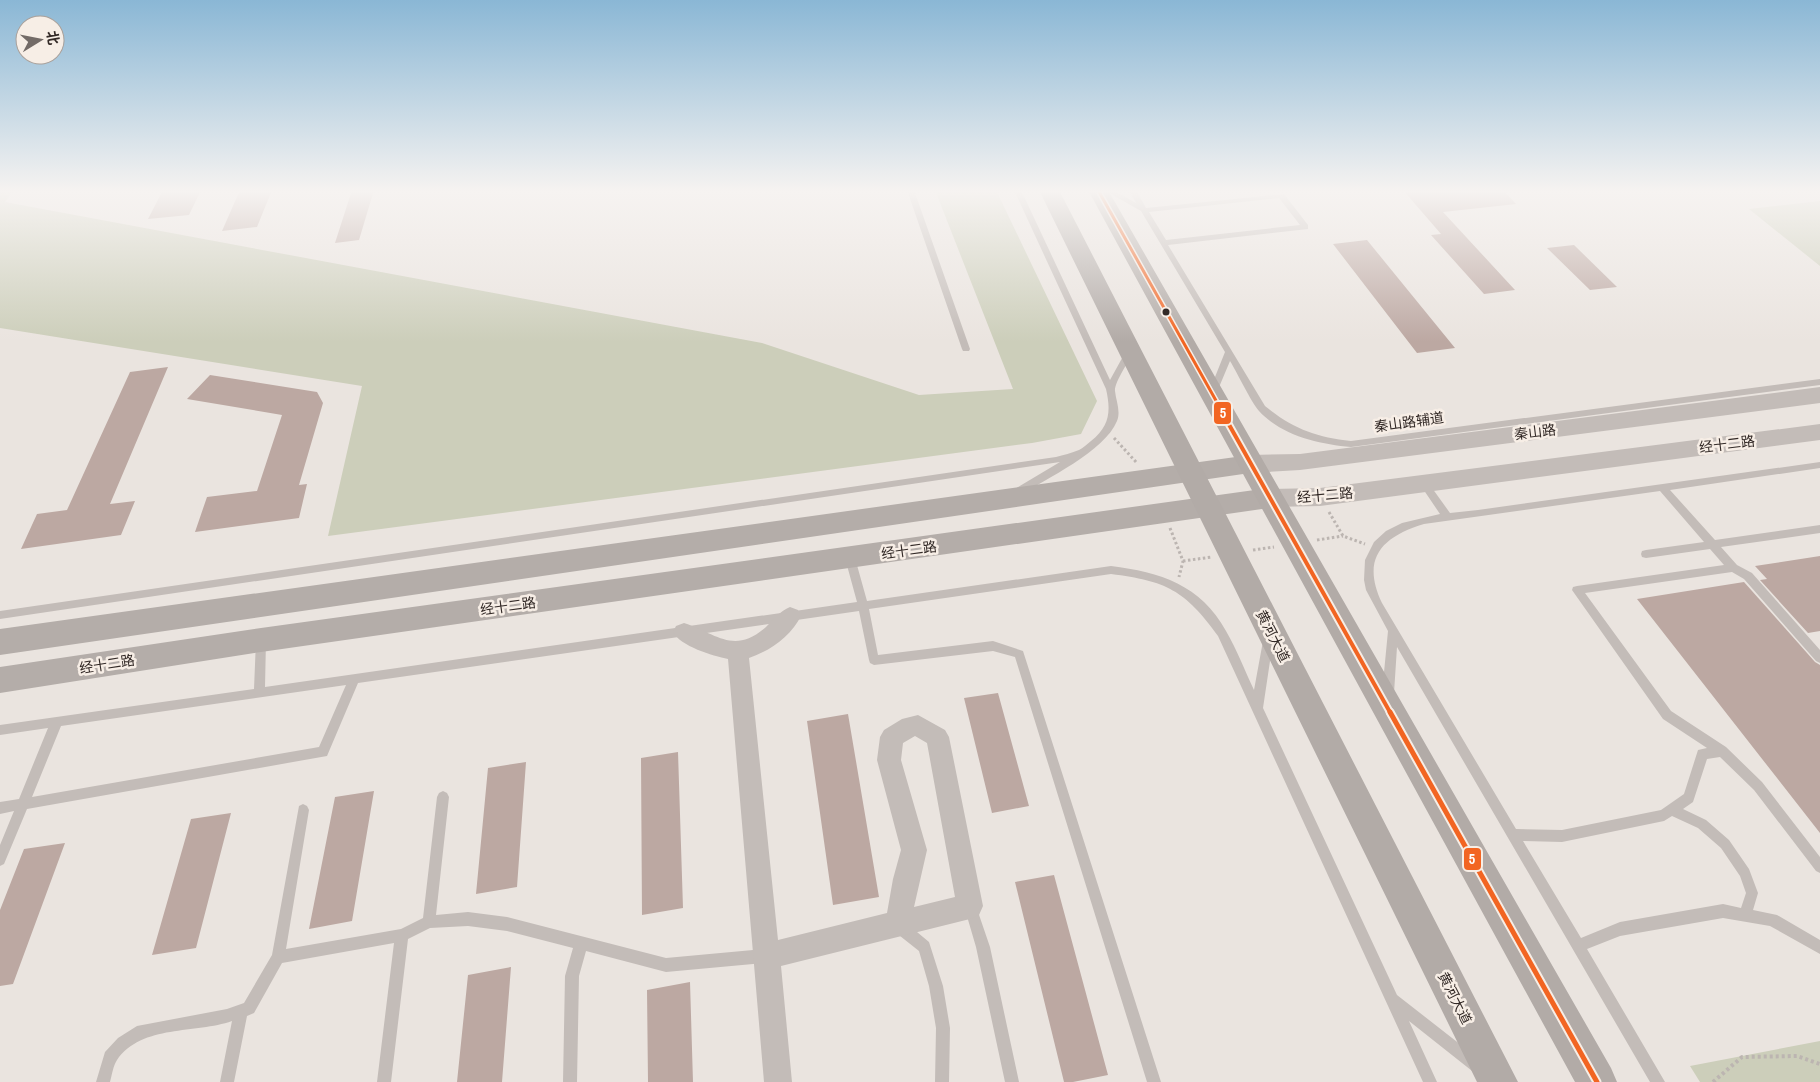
<svg xmlns="http://www.w3.org/2000/svg" width="1820" height="1082" font-family="'Archivo Narrow','Noto Sans SC',sans-serif">
<style>
.green{fill:#ccceba}
.building{fill:#bca8a2}
.lines{fill:none;stroke-linecap:round;stroke-linejoin:round}
.path-far1{stroke:#bcb5b1;stroke-width:3;stroke-dasharray:2.5 2.5;stroke-linecap:butt}
.path{stroke:#bcb5b1;stroke-width:4;stroke-dasharray:3 3;stroke-linecap:butt}
.service{fill:#c3bcb8;fill-rule:evenodd}
.minor{fill:#c3bcb8;fill-rule:evenodd}
.tertiary{fill:#c3bcb8;fill-rule:evenodd}
.secondary{fill:#b4ada9;fill-rule:evenodd}
.primary{fill:#b2aba7;fill-rule:evenodd}
.bus-1-far2-casing{stroke:#f7eee6;stroke-width:6}
.bus-1-far1-casing{stroke:#f7eee6;stroke-width:8}
.bus-1-casing{stroke:#f7eee6;stroke-width:9}
.bus-1-far2{stroke:#f26522;stroke-width:3}
.bus-1-far1{stroke:#f26522;stroke-width:4}
.bus-1{stroke:#f26522;stroke-width:5}
.bus-dot{fill:#332a27;stroke:#f7eee6;stroke-width:2}
.labels{text-anchor:middle;stroke-width:5;stroke-linejoin:round;paint-order:stroke}
.street-label{font-size:14px;fill:#332a27;stroke:#f7eee6}
.line-badge{stroke:#f7eee6;stroke-width:2}
.badge-label{font-size:14px;text-anchor:middle;font-weight:bold;fill:#fff}
</style>
<rect width="100%" height="100%" fill="#eae4df"/>
<path class="green" d="M 0,190 L 13,190 L 5,202 L 762,343 L 919,395 L 1013,389 L 935,190 L 996,190 L 1097,401 L 1081,434 L 1032,443 L 328,536 L 362,386 L 0,328 Z
M 1820,201 L 1820,266 L 1749,209 Z
M 1820,1041 L 1820,1082 L 1700,1082 L 1690,1066 Z"/>
<path class="building" d="M 163,190 L 201,190 L 189,215 L 148,219 Z
M 240,190 L 272,190 L 257,227 L 222,231 Z
M 352,190 L 374,190 L 359,240 L 335,243 Z
M 1403,190 L 1503,190 L 1516,204 L 1443,212 L 1515,290 L 1484,294 L 1431,235 L 1441,234 Z
M 1367,240 L 1455,348 L 1417,353 L 1333,244 Z
M 1574,245 L 1617,287 L 1590,290 L 1547,248 Z
M 168,367 L 110,504 L 135,501 L 121,535 L 21,549 L 37,514 L 67,510 L 130,372 Z
M 210,375 L 317,392 L 323,403 L 299,485 L 307,484 L 299,518 L 195,532 L 207,497 L 257,491 L 282,415 L 187,399 Z
M 1820,556 L 1820,631 L 1808,633 L 1760,580 L 1767,579 L 1755,566 Z
M 1744,582 L 1815,662 L 1820,665 L 1820,833 L 1637,599 Z
M 998,693 L 1029,806 L 992,813 L 964,698 Z
M 848,714 L 879,897 L 833,905 L 807,721 Z
M 678,752 L 683,908 L 642,915 L 641,758 Z
M 526,762 L 517,887 L 476,894 L 488,768 Z
M 374,791 L 352,921 L 309,929 L 335,797 Z
M 231,813 L 196,948 L 152,955 L 191,819 Z
M 65,843 L 13,984 L 0,986 L 0,910 L 24,849 Z
M 1054,875 L 1108,1075 L 1073,1082 L 1064,1082 L 1015,882 Z
M 511,967 L 502,1082 L 457,1082 L 468,975 Z
M 690,982 L 693,1082 L 648,1082 L 647,990 Z"/>
<g class="lines">
<path class="path-far1" d="M 1114,438 L 1137,463
M 1329,512 L 1343,536 L 1365,544
M 1170,528 L 1183,561 L 1179,577
M 1317,540 L 1343,536
M 1253,550 L 1274,547
M 1183,561 L 1212,557"/>
<path class="path" d="M 1713,1082 L 1742,1057 L 1797,1056 L 1820,1064"/>
<path class="service" d="M 907,190 L 914,190 L 970,349 L 969,351 L 963,351 L 962,349 Z
M 1014,190 L 1021,190 L 1110,380 L 1126,351 L 1129,350 L 1133,353 C 1129,361 1114,383 1115,391 C 1116,401 1121,411 1117,421 C 1105,451 1046,479 1019,496 L 1013,496 L 1011,493 L 1013,490 L 1060,462 L 0,619 L 0,611 L 1056,457 C 1063,455 1072,453 1079,450 C 1083,448 1087,444 1091,441 C 1110,426 1111,411 1106,389 Z
M 1104,190 L 1113,190 L 1136,203 L 1129,190 L 1136,190 L 1146,208 L 1284,194 L 1308,225 L 1308,229 L 1168,245 L 1265,406 C 1293,429 1316,437 1351,441 L 1820,379 L 1820,385 L 1351,447 C 1319,444 1282,436 1259,411 C 1250,400 1238,374 1230,361 L 1217,392 L 1216,394 L 1210,394 L 1209,392 L 1225,352 L 1141,211 ZM 1279,198 L 1300,225 L 1166,240 L 1149,212 Z
M 1820,462 L 1820,468 L 1670,490 L 1715,540 L 1820,525 L 1820,533 L 1721,547 L 1737,565 L 1752,573 L 1820,650 L 1820,663 L 1816,661 L 1744,579 L 1732,572 L 1585,593 L 1671,711 L 1726,747 L 1762,782 L 1820,857 L 1820,873 L 1816,871 L 1754,790 L 1720,757 L 1707,759 L 1693,802 L 1683,809 L 1706,820 L 1729,840 L 1749,869 L 1758,893 L 1753,910 L 1777,915 L 1820,940 L 1820,954 L 1770,926 L 1723,918 L 1620,936 L 1587,949 L 1665,1082 L 1650,1082 L 1397,647 L 1394,693 L 1392,696 L 1388,698 L 1384,696 L 1382,693 L 1388,631 L 1366,590 L 1364,580 L 1365,560 L 1374,542 L 1386,531 L 1402,523 L 1440,514 L 1419,483 L 1424,479 L 1427,481 L 1450,513 L 1478,510 ZM 1660,491 L 1704,542 L 1646,550 L 1642,551 L 1641,554 L 1642,557 L 1646,558 L 1710,549 L 1724,565 L 1577,586 L 1573,587 L 1572,590 L 1663,719 L 1707,748 L 1698,750 L 1684,794 L 1661,810 L 1562,830 L 1516,829 L 1382,603 C 1361,559 1381,537 1424,524 ZM 1672,816 L 1698,828 L 1721,848 L 1740,876 L 1746,893 L 1741,908 L 1723,904 L 1620,922 L 1581,938 L 1523,841 L 1562,842 L 1664,821 Z
M 850,554 L 854,555 L 855,558 L 867,601 L 1111,566 C 1160,572 1201,585 1226,631 C 1237,650 1245,671 1254,690 L 1263,641 L 1264,638 L 1268,636 L 1272,638 L 1273,641 L 1263,708 L 1397,995 L 1502,1077 L 1504,1082 L 1486,1082 L 1409,1021 L 1437,1082 L 1423,1082 L 1218,636 C 1185,590 1166,581 1111,574 L 869,609 L 878,655 L 993,641 L 1023,651 L 1161,1082 L 1147,1082 L 1015,657 L 993,651 L 874,665 L 870,663 L 869,660 L 859,611 L 358,683 L 327,756 L 27,809 L 4,864 L 0,866 L 0,845 L 14,811 L 0,814 L 0,802 L 19,799 L 48,728 L 0,735 L 0,725 L 254,689 L 256,640 L 257,637 L 261,635 L 265,637 L 266,640 L 265,687 L 857,602 L 845,558 L 846,555 ZM 346,685 L 319,747 L 32,797 L 61,726 Z
M 443,791 L 447,793 L 449,797 L 436,915 L 468,912 L 507,917 L 666,958 L 765,949 L 770,951 L 772,956 L 770,961 L 765,963 L 666,972 L 586,951 L 579,976 L 577,1082 L 563,1082 L 565,976 L 573,948 L 507,931 L 468,926 L 430,928 L 408,939 L 391,1082 L 377,1082 L 394,943 L 282,963 L 254,1013 L 247,1016 L 234,1082 L 220,1082 L 232,1021 C 196,1034 142,1024 117,1060 C 113,1066 112,1075 110,1082 L 96,1082 L 105,1052 L 118,1038 L 137,1026 L 227,1009 L 244,1003 L 272,955 L 299,806 L 303,804 L 307,806 L 309,810 L 286,949 L 401,929 L 423,918 L 437,797 L 439,793 Z
M 970,900 L 975,901 L 976,906 L 990,947 L 1019,1082 L 1005,1082 L 976,947 L 964,906 L 965,901 Z
M 900,920 L 905,922 L 929,942 L 943,986 L 950,1028 L 949,1082 L 935,1082 L 936,1028 L 929,986 L 919,951 L 895,932 L 893,927 L 895,922 Z"/>
<path class="minor" d="M 790,607 L 798,610 L 801,616 C 791,636 770,651 749,658 L 778,940 L 887,913 L 893,879 L 901,850 L 877,760 L 880,737 L 884,730 L 902,719 L 918,715 L 945,730 L 949,737 L 983,906 L 979,915 L 970,919 L 781,966 L 792,1082 L 764,1082 L 728,659 C 713,656 680,646 673,632 L 676,626 L 684,623 C 717,634 734,655 766,627 C 774,619 780,611 790,607 ZM 915,736 L 927,743 L 955,897 L 914,907 L 927,850 L 901,760 L 903,743 Z"/>
<path class="tertiary" d="M 1820,387 L 1820,403 L 1300,470 L 1250,473 L 1242,470 L 1238,464 L 1242,458 L 1250,455 L 1300,454 Z
M 1820,424 L 1820,440 L 1320,506 L 1269,507 L 1260,504 L 1257,498 L 1260,492 L 1269,489 L 1320,488 Z"/>
<path class="secondary" d="M 1250,455 L 1259,457 L 1263,464 L 1259,471 L 1250,473 L 0,655 L 0,629 Z
M 1269,488 L 1278,491 L 1282,498 L 1278,505 L 1269,508 L 261,652 L 0,693 L 0,667 L 261,628 Z"/>
<path class="primary" d="M 1039,190 L 1059,190 L 1518,1082 L 1477,1082 Z
M 1088,190 L 1108,190 L 1611,1068 L 1617,1082 L 1575,1082 Z"/>
<defs>
<path id="bus-1-far2" d="M 1098,190 L 1228,422"/>
<path id="bus-1-far1" d="M 1227,421 L 1391,714"/>
<path id="bus-1" d="M 1390,712 L 1597,1082"/>
</defs>
<use href="#bus-1-far2" class="bus-1-far2-casing"/>
<use href="#bus-1-far1" class="bus-1-far1-casing"/>
<use href="#bus-1" class="bus-1-casing"/>
<use href="#bus-1-far2" class="bus-1-far2"/>
<use href="#bus-1-far1" class="bus-1-far1"/>
<use href="#bus-1" class="bus-1"/>
</g>
<linearGradient id="sky" x2="0" y2="1"><stop stop-color="#8ab7d5"/><stop offset="0.56" stop-color="#f6f3f1"/><stop offset="1" stop-color="#f6f3f1" stop-opacity="0"/></linearGradient>
<rect width="1820" height="342" fill="url(#sky)"/>
<circle class="bus-dot" cx="1166" cy="312" r="4.5"/>
<g class="labels">
<g class="street-label">
<text transform="translate(1409 422) rotate(-8)" y="5">秦山路辅道</text>
<text transform="translate(1535 432) rotate(-7)" y="5">秦山路</text>
<text transform="translate(1727 444) rotate(-7)" y="5">经十二路</text>
<text transform="translate(1325 495) rotate(-5)" y="5">经十二路</text>
<text transform="translate(909 550) rotate(-8)" y="5">经十二路</text>
<text transform="translate(508 606) rotate(-8)" y="5">经十二路</text>
<text transform="translate(1273 636) rotate(63)" y="5">黄河大道</text>
<text transform="translate(107 664) rotate(-9)" y="5">经十二路</text>
<text transform="translate(1455 998) rotate(63)" y="5">黄河大道</text>
</g>
</g>
<g class="line-badge">
<rect x="1213" y="401" width="19" height="24" rx="5" fill="#f26522"/>
<rect x="1463" y="847" width="19" height="24" rx="5" fill="#f26522"/>
</g>
<g class="badge-label">
<text x="1223" y="418">5</text>
<text x="1472" y="864">5</text>
</g>
<g transform="translate(40 40) rotate(80)"><circle r="24" fill="#f7eee6" stroke="#a9a09a"/>
<path d="M0-4L9 19L0 12L-9 19Z" fill="#736b67"/>
<text y="-8" font-size="14" font-weight="bold" text-anchor="middle" fill="#332a27">北</text>
</g>
</svg>
